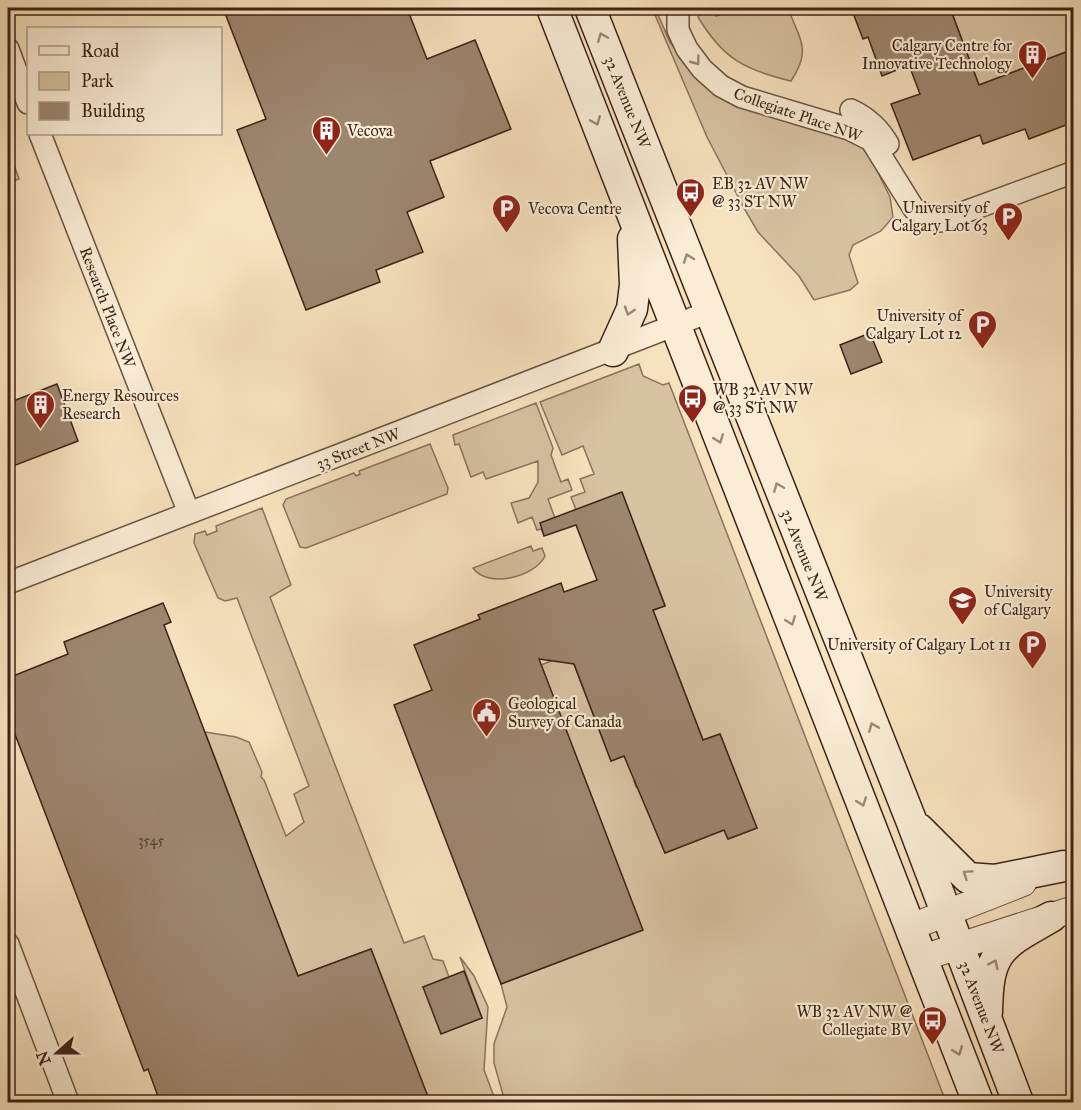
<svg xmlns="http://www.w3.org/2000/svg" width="1081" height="1110" font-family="'IM FELL Great Primer',serif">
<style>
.green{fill:#d7c2a2;stroke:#8a725c;stroke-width:1.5}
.building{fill:#9d866e;stroke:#3c2317;stroke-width:1.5}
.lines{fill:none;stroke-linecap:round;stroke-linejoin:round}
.minor-casing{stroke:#6b5341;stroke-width:24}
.tertiary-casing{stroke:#6b5341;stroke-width:28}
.secondary-casing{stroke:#3c2317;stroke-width:33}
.minor{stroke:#faecd5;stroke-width:21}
.tertiary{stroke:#faecd5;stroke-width:26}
.secondary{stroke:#faecd5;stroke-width:30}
.oneway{stroke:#9b8876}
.labels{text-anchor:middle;stroke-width:4.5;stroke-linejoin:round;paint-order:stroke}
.number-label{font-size:14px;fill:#543c2d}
.poi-label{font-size:16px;fill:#3c2317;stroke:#faecd5;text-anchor:start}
.street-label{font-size:16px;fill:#3c2317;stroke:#faecd5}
</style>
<rect width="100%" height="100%" fill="#f7e2bf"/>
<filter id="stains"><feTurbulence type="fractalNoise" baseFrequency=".00333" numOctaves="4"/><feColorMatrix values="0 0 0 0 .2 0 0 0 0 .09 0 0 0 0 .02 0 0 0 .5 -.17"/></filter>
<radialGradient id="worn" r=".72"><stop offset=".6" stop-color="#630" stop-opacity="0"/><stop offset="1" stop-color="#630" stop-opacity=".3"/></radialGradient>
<path class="green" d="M 652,8 L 655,8 L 670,42 L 700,81 L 836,132 L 866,148 L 890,197 L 893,217 L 881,231 L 853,245 L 849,255 L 858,283 L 850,290 L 814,300 L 799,276 L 758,232 L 745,210 L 707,137 Z
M 704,8 L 713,8 L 716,16 L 740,8 L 788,8 C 800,41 812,49 791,81 C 745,70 723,59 698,17 Z
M 950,8 L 1073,8 L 1073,49 L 979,85 Z
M 8,147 L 19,179 L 8,183 Z
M 639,364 L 643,376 L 663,385 L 669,383 L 946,1102 L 505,1102 L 494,1063 L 494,1044 L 507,1007 L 501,984 L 642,930 L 541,665 L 566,655 L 573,662 L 611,761 L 630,754 L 636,779 L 634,781 L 636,787 L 639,787 L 665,853 L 724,830 L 728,839 L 757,828 L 720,734 L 703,740 L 654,613 L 650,612 L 665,605 L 622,493 L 576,510 L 571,497 L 585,492 L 580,479 L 594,474 L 583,446 L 562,455 L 540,402 Z
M 536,403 L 553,448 L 551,455 L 561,482 L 568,479 L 572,490 L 548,499 L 559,529 L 544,535 L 541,529 L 537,530 L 532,517 L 518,523 L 511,503 L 529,498 L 538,482 L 538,461 L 486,479 L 483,472 L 471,477 L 459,444 L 455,445 L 453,435 Z
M 430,444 L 448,488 L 447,494 L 306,548 L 300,547 L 283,505 L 286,499 L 354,473 L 356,476 L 360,474 L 359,471 Z
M 262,508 L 291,585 L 270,597 L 404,943 L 424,936 L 433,959 L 443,961 L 449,977 L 423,987 L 482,1018 L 460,957 L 474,976 L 488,1007 L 484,1070 L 496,1102 L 430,1102 L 371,949 L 298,976 L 205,732 L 236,737 L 249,742 L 262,772 L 261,777 L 264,780 L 286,836 L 304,822 L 294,794 L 309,786 L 237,598 L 225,601 L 218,598 L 194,543 L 195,534 L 205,531 L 207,535 L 217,531 L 216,526 Z
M 531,546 L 533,551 L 542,548 L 545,556 C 535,577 488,589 473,568 Z"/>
<path class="building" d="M 223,8 L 407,8 L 427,59 L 475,40 L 511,129 L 430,161 L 444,197 L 407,212 L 423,252 L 376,270 L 380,282 L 306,310 L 237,130 L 266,119 Z
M 869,8 L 950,8 L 979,85 L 1074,49 L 1074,122 L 1029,139 L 1025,129 L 983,144 L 980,135 L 913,160 L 891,104 L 920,94 L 909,65 L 882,76 L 868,37 L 863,39 L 853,13 Z
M 870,333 L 882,362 L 851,374 L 840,345 Z
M 57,384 L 78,441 L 8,468 L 8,403 Z
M 622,492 L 665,606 L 653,610 L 703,740 L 720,734 L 757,828 L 728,839 L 724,830 L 665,853 L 624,756 L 611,761 L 574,664 L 539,659 L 643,930 L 501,984 L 394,705 L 432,690 L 414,645 L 480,619 L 478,615 L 561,583 L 564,592 L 597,580 L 576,525 L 544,536 L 540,523 Z
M 163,603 L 171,622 L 164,625 L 298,976 L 371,949 L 430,1102 L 160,1102 L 148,1069 L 144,1071 L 8,716 L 8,678 L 68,654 L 64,642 Z
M 464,971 L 482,1018 L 441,1034 L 423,987 Z"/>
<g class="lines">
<defs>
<path id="minor" d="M 678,8 L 678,30 L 687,49 L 702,69 L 721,86 L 742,97 L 849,129 L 871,140 L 914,209 L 940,221 L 1074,172
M 8,49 L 28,103
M 851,110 C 868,118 879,128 888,144
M 40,134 L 189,513
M 8,583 L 709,312
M 8,944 L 68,1102"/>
<path id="tertiary" d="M 911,927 L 1023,883
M 922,958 L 1074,909"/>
<path id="secondary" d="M 552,8 L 978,1102
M 590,8 L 911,820 L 1018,1102
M 613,351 L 632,309 L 635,285 L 633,239
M 919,829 L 968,878 L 995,880 L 1064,866
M 987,1012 C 988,950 1000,946 1051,917"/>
</defs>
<use href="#minor" class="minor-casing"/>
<use href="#tertiary" class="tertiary-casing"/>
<use href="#secondary" class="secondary-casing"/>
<use href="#minor" class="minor"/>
<use href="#tertiary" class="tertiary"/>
<use href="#secondary" class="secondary"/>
</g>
<defs><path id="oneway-chevron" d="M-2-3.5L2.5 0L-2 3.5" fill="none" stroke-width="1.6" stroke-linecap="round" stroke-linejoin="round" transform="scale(1.5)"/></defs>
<g class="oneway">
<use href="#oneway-chevron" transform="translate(602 37) rotate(-112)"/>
<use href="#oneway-chevron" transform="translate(696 61) rotate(53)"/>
<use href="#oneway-chevron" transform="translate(596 121) rotate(68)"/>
<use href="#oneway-chevron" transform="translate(688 258) rotate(-110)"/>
<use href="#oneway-chevron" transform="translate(629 311) rotate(108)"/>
<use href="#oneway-chevron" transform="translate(719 439) rotate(69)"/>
<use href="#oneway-chevron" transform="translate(778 487) rotate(-112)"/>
<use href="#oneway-chevron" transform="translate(791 621) rotate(69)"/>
<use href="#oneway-chevron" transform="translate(873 727) rotate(-112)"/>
<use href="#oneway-chevron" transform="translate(862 802) rotate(69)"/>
<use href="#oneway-chevron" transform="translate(967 874) rotate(-146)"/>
<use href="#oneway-chevron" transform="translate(994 964) rotate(-63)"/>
<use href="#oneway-chevron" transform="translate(958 1051) rotate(69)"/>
</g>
<defs>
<symbol id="building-pin" viewBox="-11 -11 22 30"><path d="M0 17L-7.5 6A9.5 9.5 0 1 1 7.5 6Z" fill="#8f2418" stroke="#faecd5"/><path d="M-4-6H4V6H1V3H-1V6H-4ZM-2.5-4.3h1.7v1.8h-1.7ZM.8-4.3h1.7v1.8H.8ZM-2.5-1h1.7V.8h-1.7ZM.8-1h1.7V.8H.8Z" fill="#fff"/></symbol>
<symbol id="bus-pin" viewBox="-11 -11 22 30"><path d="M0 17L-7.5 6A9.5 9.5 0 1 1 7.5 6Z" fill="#8f2418" stroke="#faecd5"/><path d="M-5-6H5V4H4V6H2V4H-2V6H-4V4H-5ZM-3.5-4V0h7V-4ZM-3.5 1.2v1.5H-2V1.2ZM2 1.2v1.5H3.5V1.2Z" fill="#fff"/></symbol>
<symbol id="parking-pin" viewBox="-11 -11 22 30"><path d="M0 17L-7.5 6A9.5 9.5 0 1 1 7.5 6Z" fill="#8f2418" stroke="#faecd5"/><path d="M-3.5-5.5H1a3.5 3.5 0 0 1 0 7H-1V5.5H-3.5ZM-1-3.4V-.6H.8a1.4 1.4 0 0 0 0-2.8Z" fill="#fff"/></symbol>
<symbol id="university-pin" viewBox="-11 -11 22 30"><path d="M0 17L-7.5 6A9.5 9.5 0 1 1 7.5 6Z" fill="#8f2418" stroke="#faecd5"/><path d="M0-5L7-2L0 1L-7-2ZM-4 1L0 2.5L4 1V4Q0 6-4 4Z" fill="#fff"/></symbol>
<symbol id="civic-pin" viewBox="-11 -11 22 30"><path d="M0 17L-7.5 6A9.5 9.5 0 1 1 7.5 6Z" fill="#8f2418" stroke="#faecd5"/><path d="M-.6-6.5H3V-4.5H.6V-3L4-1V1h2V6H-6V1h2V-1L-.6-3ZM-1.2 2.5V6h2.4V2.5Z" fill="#fff"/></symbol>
</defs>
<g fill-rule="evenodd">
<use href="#building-pin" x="1016" y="38" width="33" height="45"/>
<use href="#building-pin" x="310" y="114" width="33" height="45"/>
<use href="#bus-pin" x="674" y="176" width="33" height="45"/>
<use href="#parking-pin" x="490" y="192" width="33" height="45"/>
<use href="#parking-pin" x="992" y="200" width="33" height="45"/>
<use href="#parking-pin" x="966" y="308" width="33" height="45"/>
<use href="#bus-pin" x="676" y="382" width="33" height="45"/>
<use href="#building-pin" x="24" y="388" width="33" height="45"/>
<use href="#university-pin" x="946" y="584" width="33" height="45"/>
<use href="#parking-pin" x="1016" y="628" width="33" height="45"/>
<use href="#civic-pin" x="470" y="696" width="33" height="45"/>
<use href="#bus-pin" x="916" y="1004" width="33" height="45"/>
</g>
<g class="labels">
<g class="number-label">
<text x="151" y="845">3545</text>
</g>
<g class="poi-label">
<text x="1012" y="51" text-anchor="end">Calgary Centre for<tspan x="1012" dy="18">Innovative Technology</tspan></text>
<text x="347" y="136">Vecova</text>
<text x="712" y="189">EB 32 AV NW<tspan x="712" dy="18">@ 33 ST NW</tspan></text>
<text x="988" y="213" text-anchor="end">University of<tspan x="988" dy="18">Calgary Lot 63</tspan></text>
<text x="528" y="214">Vecova Centre</text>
<text x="962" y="321" text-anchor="end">University of<tspan x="962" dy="18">Calgary Lot 12</tspan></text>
<text x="713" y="395">WB 32 AV NW<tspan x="713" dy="18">@ 33 ST NW</tspan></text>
<text x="62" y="401">Energy Resources<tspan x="62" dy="18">Research</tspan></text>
<text x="984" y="597">University<tspan x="984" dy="18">of Calgary</tspan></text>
<text x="1011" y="650" text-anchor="end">University of Calgary Lot 11</text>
<text x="508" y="709">Geological<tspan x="508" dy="18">Survey of Canada</tspan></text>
<text x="912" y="1017" text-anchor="end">WB 32 AV NW @<tspan x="912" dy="18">Collegiate BV</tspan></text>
</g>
<g class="street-label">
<text transform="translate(628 102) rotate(68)" y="6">32 Avenue NW</text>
<text transform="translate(798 114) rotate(19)" y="6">Collegiate Place NW</text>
<text transform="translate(108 307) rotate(69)" y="6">Research Place NW</text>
<text transform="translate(358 448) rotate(-21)" y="6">33 Street NW</text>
<text transform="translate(805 555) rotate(68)" y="6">32 Avenue NW</text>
<text transform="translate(982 1007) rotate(69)" y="6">32 Avenue NW</text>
</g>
</g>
<rect width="1081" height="1110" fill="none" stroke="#f7e2bf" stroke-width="30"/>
<rect x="9" y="9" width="1063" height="1092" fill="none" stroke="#3c2317" stroke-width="3"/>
<rect x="15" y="15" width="1051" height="1080" fill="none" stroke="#3c2317" stroke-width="1.5"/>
<rect x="27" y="27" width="195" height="108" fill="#faecd5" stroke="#ae9c89" stroke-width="1.5"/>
<rect x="39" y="46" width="30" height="9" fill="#faecd5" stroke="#ae9c89" stroke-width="1.5"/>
<text x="81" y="57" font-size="18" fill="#3c2317">Road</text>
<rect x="39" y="72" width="30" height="18" fill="#d7c2a2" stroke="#ae9c89" stroke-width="1.5"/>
<text x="81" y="87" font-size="18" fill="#3c2317">Park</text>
<rect x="39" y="102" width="30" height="18" fill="#9d866e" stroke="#ae9c89" stroke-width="1.5"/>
<text x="81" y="117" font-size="18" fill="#3c2317">Building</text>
<g transform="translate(57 1053) rotate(249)" stroke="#faecd5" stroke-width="4.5" paint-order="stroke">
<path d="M0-4.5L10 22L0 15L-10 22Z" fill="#3c2317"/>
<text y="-9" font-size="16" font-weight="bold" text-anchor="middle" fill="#3c2317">N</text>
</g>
<rect width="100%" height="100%" filter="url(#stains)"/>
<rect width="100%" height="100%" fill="url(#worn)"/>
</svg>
